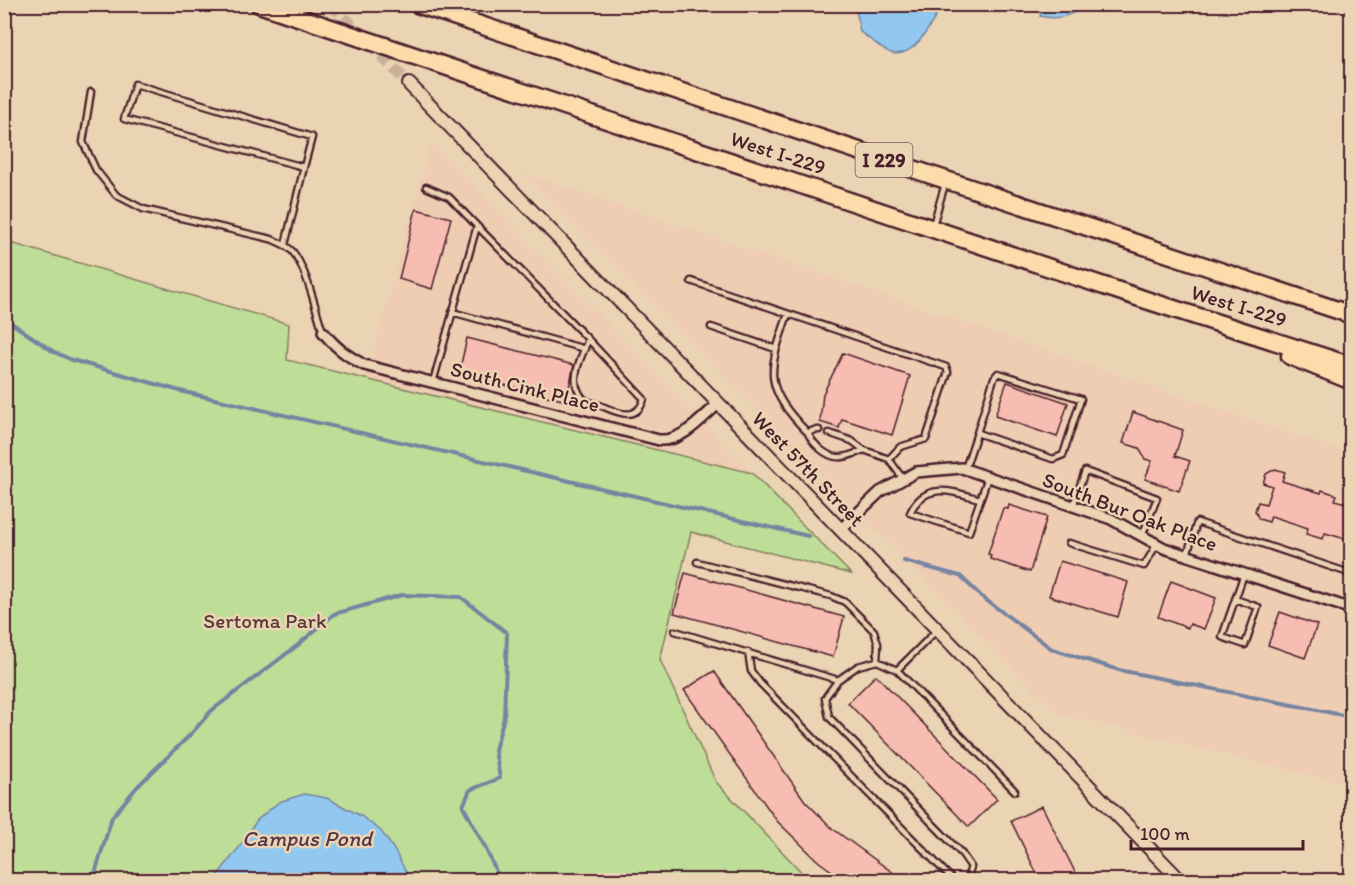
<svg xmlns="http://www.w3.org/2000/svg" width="1356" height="885" font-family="Itim,sans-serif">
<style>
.built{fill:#eecdb3}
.green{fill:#bede97;stroke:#847e61;stroke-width:1.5}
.water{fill:#92c8f0;stroke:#7584a1;stroke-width:1.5}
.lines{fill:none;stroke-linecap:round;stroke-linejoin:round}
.stream{stroke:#7584a1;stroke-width:4}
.building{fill:#f8bdb2;stroke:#4a1f2b;stroke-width:1.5}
.secondary-tunnel{stroke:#cab098;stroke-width:12;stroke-dasharray:12 6;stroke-linecap:butt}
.service-casing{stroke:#4a1f2b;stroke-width:9}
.minor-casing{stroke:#4a1f2b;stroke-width:14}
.secondary-casing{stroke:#4a1f2b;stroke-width:16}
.motorway-casing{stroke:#4a1f2b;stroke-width:21}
.service{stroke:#ead4b3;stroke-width:4.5}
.minor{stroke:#ead4b3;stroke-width:9}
.secondary{stroke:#ead4b3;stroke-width:12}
.motorway{stroke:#fddcac;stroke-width:16}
.labels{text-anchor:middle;stroke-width:5;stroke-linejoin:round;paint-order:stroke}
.shield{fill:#ead4b3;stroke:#7a5554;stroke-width:1.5}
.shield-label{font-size:20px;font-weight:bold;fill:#4a1f2b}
.street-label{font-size:21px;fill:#4a1f2b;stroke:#ead4b3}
.park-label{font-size:21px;fill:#5b3c3b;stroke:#ead4b3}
.water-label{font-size:22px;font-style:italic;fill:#553849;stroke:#ead4b3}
</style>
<rect width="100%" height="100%" fill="#ead4b3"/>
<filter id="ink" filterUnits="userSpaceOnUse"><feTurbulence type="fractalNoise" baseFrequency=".0167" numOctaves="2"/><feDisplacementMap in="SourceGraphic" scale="12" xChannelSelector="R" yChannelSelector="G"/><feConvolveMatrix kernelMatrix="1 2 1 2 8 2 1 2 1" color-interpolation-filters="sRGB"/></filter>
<g filter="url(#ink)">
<path class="built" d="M 431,142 L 628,344 L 752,473 L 366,379 Z
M 523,173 L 1351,454 L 1351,785 L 1057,713 Z"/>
<path class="green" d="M 4,241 L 289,324 L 287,360 L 752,473 L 851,574 L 691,532 L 660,660 L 716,782 L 809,880 L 5,880 Z"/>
<path class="water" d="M 855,4 L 942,4 L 942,5 C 933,21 915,60 891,53 C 882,50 868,37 860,32 Z
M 1044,5 L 1044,4 L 1087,5 C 1072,15 1058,21 1040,16 Z
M 304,794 L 327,798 L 361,816 L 381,831 L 393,848 L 406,872 L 408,880 L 214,880 L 240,846 L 257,820 L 279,802 Z"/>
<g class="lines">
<path class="stream" d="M 4,318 L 54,352 L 72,360 L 180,391 L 808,536
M 904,561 L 960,576 L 982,597 L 1052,649 L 1119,670 L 1352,717
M 93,880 L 112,817 L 137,787 L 191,734 L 211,711 L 298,645 L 334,614 L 402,595 L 461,597 L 507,633 L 504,717 L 495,750 L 500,778 L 470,790 L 463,806 L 484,845 L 500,880"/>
</g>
<path class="building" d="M 416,209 L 451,218 L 432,289 L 399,279 Z
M 467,338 L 574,365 L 566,401 L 459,373 Z
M 843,353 L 910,376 L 892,435 L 842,419 L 839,428 L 820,422 L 823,394 Z
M 1007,382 L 1068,403 L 1057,437 L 995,416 Z
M 1133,412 L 1183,430 L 1175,456 L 1190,461 L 1179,491 L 1145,479 L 1152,461 L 1145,459 L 1139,448 L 1123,443 Z
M 1275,469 L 1285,472 L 1282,481 L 1321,493 L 1322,490 L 1337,495 L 1335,500 L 1352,505 L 1352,541 L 1325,533 L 1323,539 L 1306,534 L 1308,528 L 1271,516 L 1269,522 L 1259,519 L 1255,511 L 1258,502 L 1266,504 L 1272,486 L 1263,483 L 1266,474 Z
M 1009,505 L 1047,517 L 1030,572 L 990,559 L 991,555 L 988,554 L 1003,508 L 1008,509 Z
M 1060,561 L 1128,582 L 1118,617 L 1049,596 Z
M 685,573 L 844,617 L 833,657 L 674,613 Z
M 1171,581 L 1216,598 L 1204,629 L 1190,624 L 1188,628 L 1158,617 Z
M 1280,612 L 1317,625 L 1305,658 L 1268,645 Z
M 714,671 L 805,801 L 833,829 L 903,880 L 844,880 L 818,861 L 777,821 L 684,690 Z
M 876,675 L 997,799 L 969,827 L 848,703 Z
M 1042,806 L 1079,880 L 1040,880 L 1011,821 Z"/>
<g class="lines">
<path class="secondary-tunnel" d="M 331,4 L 409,84"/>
<defs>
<path id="service" d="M 91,92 L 83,142 L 96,170 L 116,195 L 143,209 L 271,239 C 278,242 287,245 292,251 C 306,266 316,311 323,332
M 426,187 L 449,197 L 477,226
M 933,225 L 945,184
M 285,245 L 304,167 L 124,119 L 135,84 L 312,137 L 304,167
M 691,281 L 946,367 L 948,372 L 926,439 L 900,447 L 889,459 L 903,479
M 452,312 L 585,349
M 788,314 C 768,372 762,386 808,433
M 711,327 L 776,349
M 433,382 L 477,226 L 588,339 L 644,399 C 637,422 618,413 602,406 C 597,404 589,403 584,399 C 581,397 576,388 576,383 C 574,369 584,352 588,339
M 819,430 L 814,430 L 808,433 C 810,439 815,444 819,448 C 836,463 846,457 864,450 L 852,441 L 829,433
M 864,450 L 889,459
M 965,469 L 977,433 L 1053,459 L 1063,455 L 1081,399 L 998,373 L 994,378 L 977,433
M 980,499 C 954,492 925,480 910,513 L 969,532 L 988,477
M 1073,506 L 1085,471 L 1157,498 L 1142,536
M 1069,543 L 1144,566 L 1157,544
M 1187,555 L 1197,522 L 1352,574
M 697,562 L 831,596 L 845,602 L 874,631 L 878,644 L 877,661
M 1235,599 L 1258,607 L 1245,645 L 1222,637 L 1244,574
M 675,631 L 838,680
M 748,652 L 751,671 L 760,683 L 953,880
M 897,670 L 937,630
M 1094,878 L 1095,880
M 964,880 L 967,878 L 971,867 L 962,854 L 829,717 L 825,698 L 838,680 L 858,666 L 877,661 L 897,670 L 1015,791"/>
<path id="minor" d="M 323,332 C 336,348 346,355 364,365 L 659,440 C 682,442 702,418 718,404
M 840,530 L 880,492 L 916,472 L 962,468 L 1111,519 L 1164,548 L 1352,609"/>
<path id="secondary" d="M 409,84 L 1180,880"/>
<path id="motorway" d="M 259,4 L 1146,300 L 1352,366
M 417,4 L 1352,315
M 1290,356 L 1352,381"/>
</defs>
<use href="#service" class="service-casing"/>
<use href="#minor" class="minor-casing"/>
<use href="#secondary" class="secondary-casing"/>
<use href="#motorway" class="motorway-casing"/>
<use href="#service" class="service"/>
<use href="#minor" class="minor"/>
<use href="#secondary" class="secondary"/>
<use href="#motorway" class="motorway"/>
</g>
</g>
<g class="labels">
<rect class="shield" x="855.5" y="143" width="57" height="34" rx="4.5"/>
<g class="shield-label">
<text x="884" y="167">I 229</text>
</g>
<g class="street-label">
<text transform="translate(778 153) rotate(18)" y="7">West I-229</text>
<text transform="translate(1239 306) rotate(17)" y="7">West I-229</text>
<text transform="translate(525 387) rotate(14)" y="7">South Cink Place</text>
<text transform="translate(808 469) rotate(46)" y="7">West 57th Street</text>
<text transform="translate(1130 512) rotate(21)" y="7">South Bur Oak Place</text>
</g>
<g class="park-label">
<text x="265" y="628">Sertoma Park</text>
</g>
<g class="water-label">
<text x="307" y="846">Campus Pond</text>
</g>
</g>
<rect width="1356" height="885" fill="none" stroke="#ead4b3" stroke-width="24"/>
<rect x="12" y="12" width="1332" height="861" fill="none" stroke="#4a1f2b" stroke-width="2" filter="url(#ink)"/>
<path d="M1131 840v9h172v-9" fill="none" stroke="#4a1f2b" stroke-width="3"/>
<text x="1140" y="840" font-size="18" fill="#4a1f2b" stroke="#ead4b3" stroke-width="4.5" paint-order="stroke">100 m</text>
</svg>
